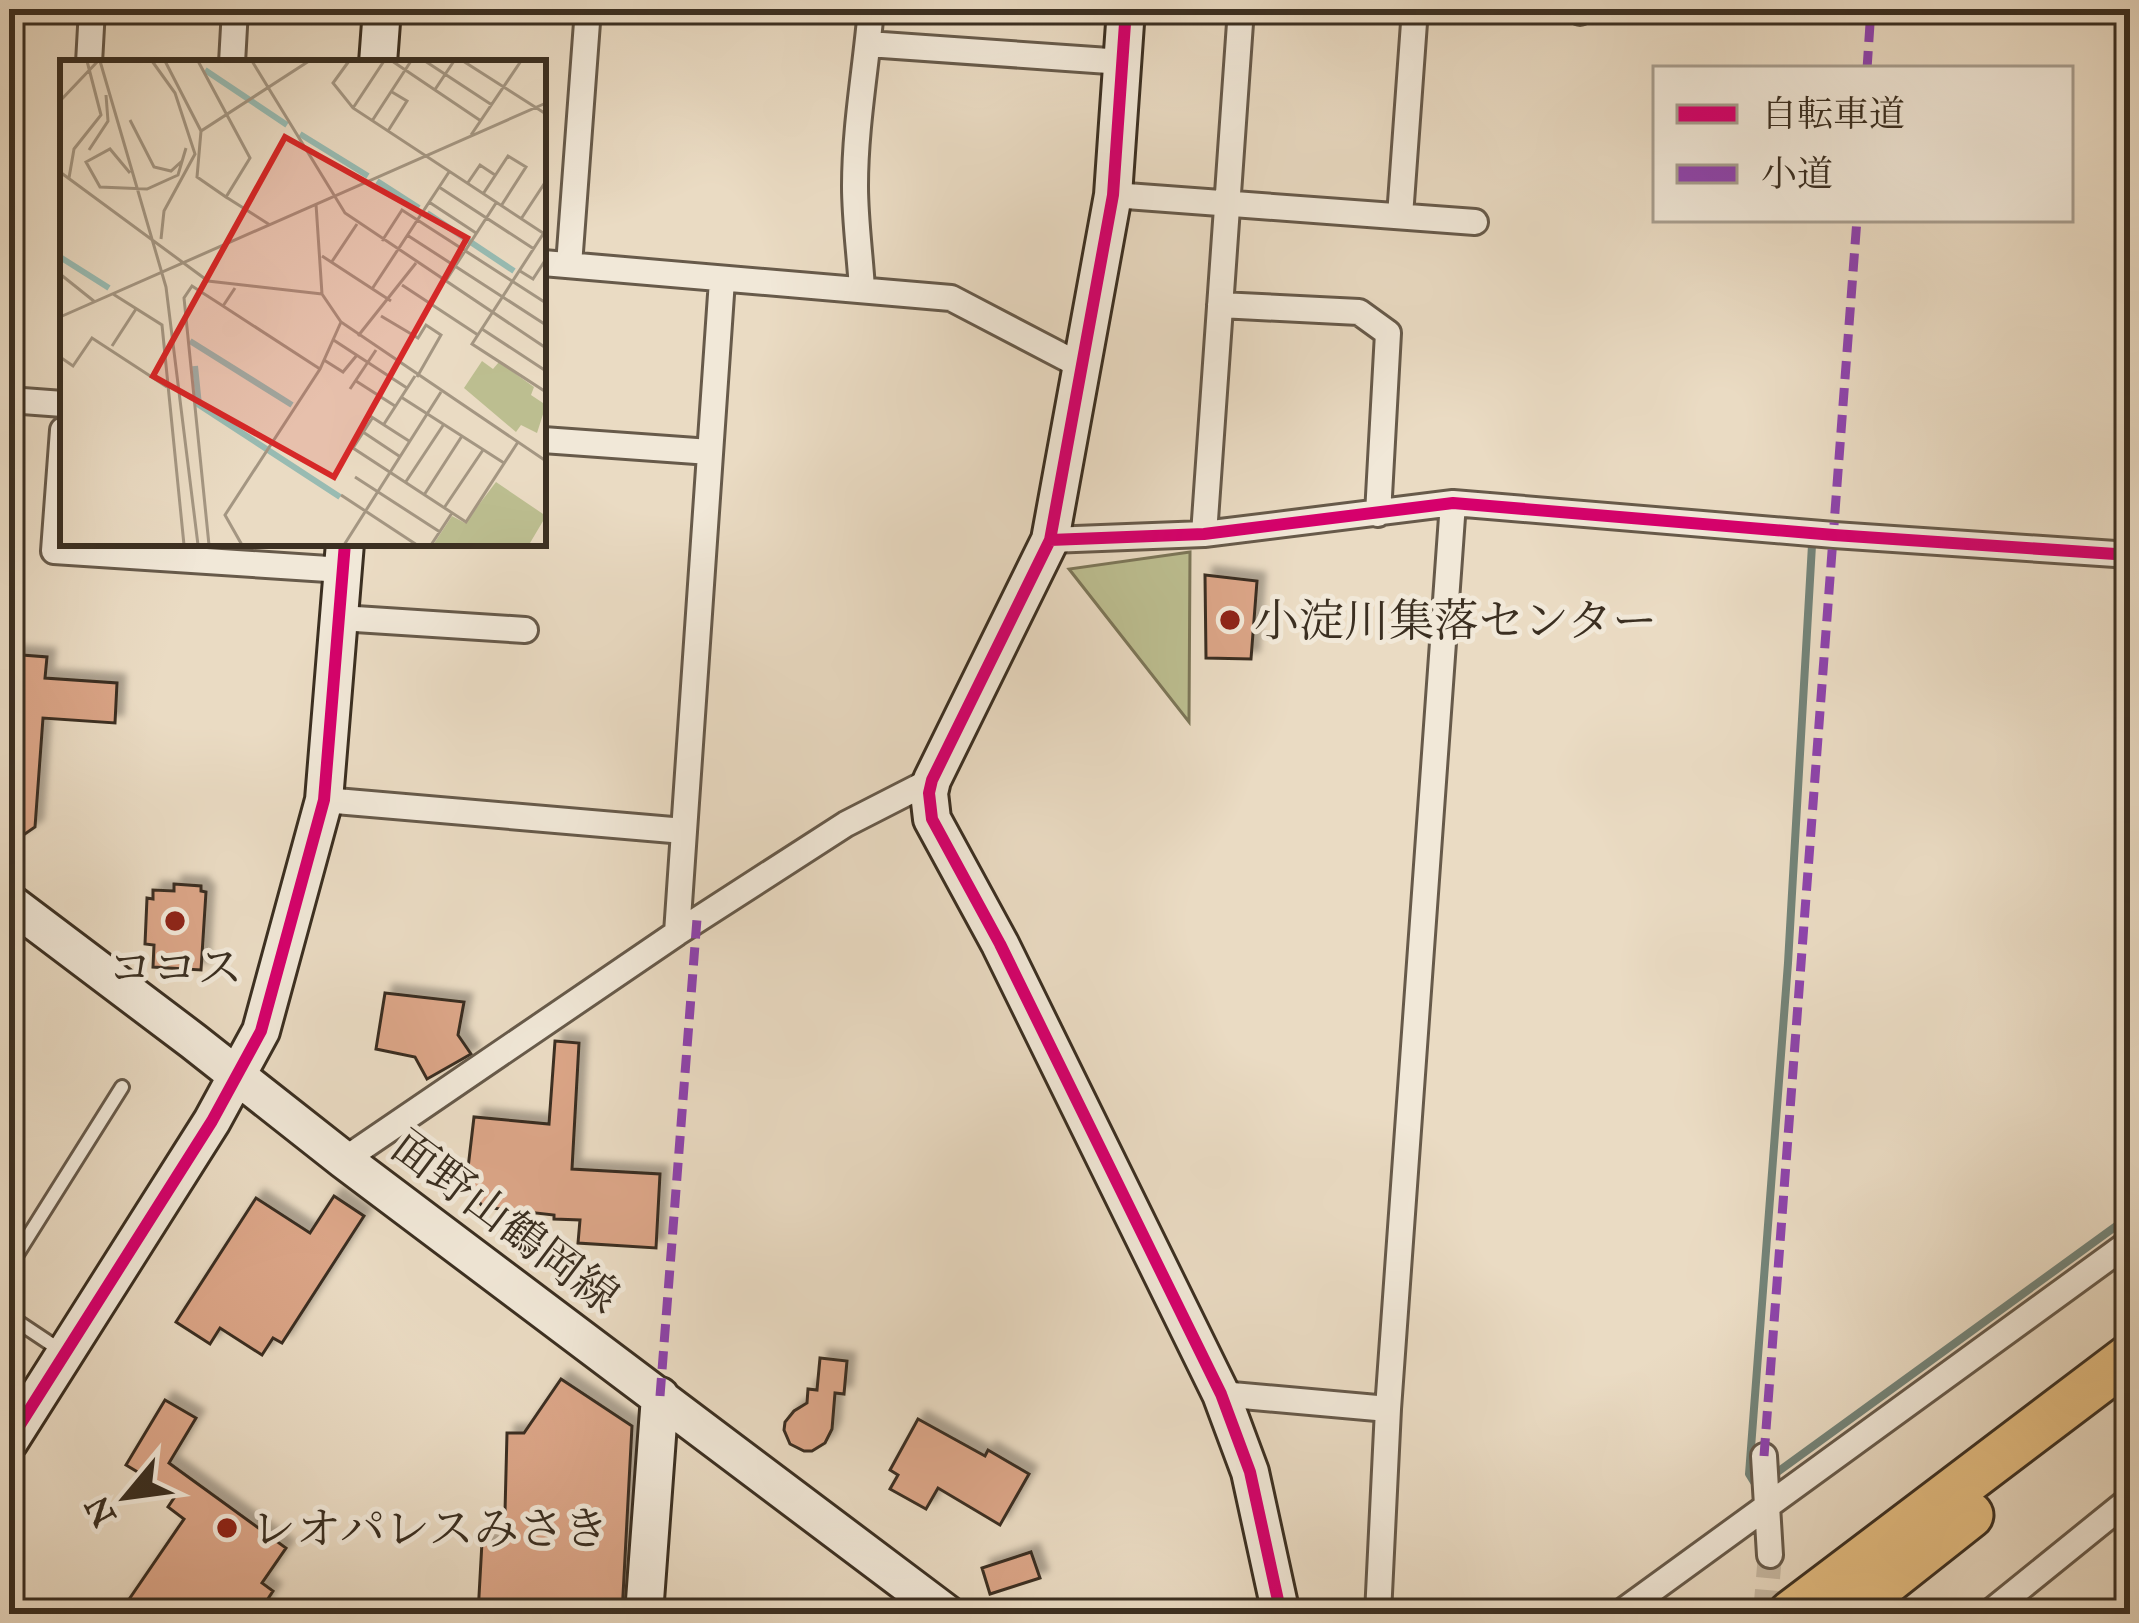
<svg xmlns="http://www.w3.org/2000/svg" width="2139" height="1623" font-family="'IM FELL Great Primer','Noto Serif JP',serif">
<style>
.green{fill:#bcbe90;stroke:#7c7658;stroke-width:3}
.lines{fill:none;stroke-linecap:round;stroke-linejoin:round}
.stream{stroke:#738378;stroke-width:8}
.building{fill:#dba587;stroke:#3b2f21;stroke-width:3;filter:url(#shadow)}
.street-tunnel{stroke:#c7b9a3;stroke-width:24;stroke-dasharray:24 12;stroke-linecap:butt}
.lane-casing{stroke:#675a4a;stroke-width:18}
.street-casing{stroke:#675a4a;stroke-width:30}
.secondary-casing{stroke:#3b2f21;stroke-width:42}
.highway-casing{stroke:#3b2f21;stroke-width:51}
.lane{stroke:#f1e8d8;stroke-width:12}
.street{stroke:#f1e8d8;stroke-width:24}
.secondary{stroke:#f1e8d8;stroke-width:36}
.highway{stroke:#e5be82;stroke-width:45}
.quiet{stroke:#8e44ad;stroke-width:9;stroke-dasharray:18 9;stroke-linecap:butt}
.cycleway-casing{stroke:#f1e8d8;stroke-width:20}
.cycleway{stroke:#d6006c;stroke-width:12}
.poi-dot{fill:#8f2418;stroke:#f1e8d8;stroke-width:4.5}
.labels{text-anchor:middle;stroke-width:10;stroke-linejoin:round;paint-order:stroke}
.poi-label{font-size:45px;fill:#3b2f21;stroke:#f1e8d8;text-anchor:start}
.street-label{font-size:45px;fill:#3b2f21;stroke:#f1e8d8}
.inset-river{fill:none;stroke:#98bbb2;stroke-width:6}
.inset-road{fill:none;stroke:#a49682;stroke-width:3}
.view{fill:#d62828;fill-opacity:0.15;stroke:#d62828;stroke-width:6}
.inset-edge{fill:none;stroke:#3b2f21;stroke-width:6}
</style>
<defs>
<filter id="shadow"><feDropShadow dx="8" dy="-8" stdDeviation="3" flood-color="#0004"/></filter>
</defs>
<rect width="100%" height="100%" fill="#eadbc3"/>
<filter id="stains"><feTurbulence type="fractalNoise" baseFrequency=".00167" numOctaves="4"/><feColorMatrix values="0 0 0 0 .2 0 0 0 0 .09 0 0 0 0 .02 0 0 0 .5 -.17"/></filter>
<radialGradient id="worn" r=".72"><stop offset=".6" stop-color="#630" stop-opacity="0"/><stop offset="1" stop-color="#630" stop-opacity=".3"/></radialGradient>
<path class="green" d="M 1190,552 L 1189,722 L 1069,569 Z"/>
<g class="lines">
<path class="stream" d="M 9,32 L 11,9
M 1772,1476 L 2130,1216
M 1757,1487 L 1749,1474 L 1788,963 L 1812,545"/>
</g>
<path class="building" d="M 1205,575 L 1257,581 L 1251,659 L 1206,658 Z
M 9,654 L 47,657 L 45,678 L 117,683 L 115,723 L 43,718 L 35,827 L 9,845 Z
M 174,884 L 201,886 L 201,891 L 206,892 L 201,970 L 153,967 L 154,945 L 145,944 L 147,898 L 153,899 L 153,890 L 174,891 Z
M 385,993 L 464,1002 L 458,1035 L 471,1054 L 427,1079 L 415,1057 L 376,1049 Z
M 555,1041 L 579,1043 L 572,1169 L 660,1174 L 656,1248 L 578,1243 L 580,1220 L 554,1219 L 554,1215 L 483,1207 L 466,1185 L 474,1117 L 549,1124 Z
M 334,1196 L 364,1216 L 282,1343 L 273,1338 L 262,1355 L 220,1328 L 210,1344 L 176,1322 L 256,1198 L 310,1233 Z
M 820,1358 L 847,1361 L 844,1394 L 835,1393 L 832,1429 L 825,1443 L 812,1451 L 804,1451 L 790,1444 L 784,1430 L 785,1422 L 794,1411 L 807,1403 L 808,1389 L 817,1390 Z
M 561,1379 L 632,1426 L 622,1614 L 478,1614 L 482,1542 L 501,1543 L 502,1512 L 505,1512 L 507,1433 L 524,1433 Z
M 165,1400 L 196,1418 L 169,1463 L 286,1548 L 262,1583 L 273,1591 L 258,1614 L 119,1614 L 184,1519 L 168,1507 L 176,1495 L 126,1465 Z
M 918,1419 L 985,1456 L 988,1450 L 1029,1474 L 1000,1525 L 938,1488 L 926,1509 L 890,1489 L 898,1475 L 890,1470 Z
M 1031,1552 L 1040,1578 L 990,1594 L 982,1568 Z"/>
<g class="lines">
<path class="street-tunnel" d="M 1765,1614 L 1770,1555"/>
<defs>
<path id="lane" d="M 9,948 L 28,918
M 9,1267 L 122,1087
M 9,1316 L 63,1352"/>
<path id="street" d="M 1580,12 L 1580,9
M 868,44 L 1123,62
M 89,63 L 92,9
M 232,63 L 235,9
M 1113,195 L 1475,222
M 1400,216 L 1415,9
M 543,263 L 951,298 L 1083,367
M 569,265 L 588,9
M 862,289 C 860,255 855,220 855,186 C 855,126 866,68 871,9
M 1220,305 L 1359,312 L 1388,333 L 1378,514
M 9,400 L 63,404
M 63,430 L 54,551 L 343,570
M 543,440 L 710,452
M 1204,534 L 1241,9
M 1050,540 L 1204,534 L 1453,503 L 1834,535 L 2130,555
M 340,618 L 525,630
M 324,800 L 684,831
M 677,933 L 722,280
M 344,1160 L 677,933 L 846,824 L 932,780
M 1221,1394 L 1388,1409 L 1378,1614
M 1388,1409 L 1453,503
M 1764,1456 L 1770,1555
M 1619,1614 L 2130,1242
M 1988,1614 L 2130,1499"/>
<path id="secondary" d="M 1126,9 L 1113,195 L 1050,540 L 932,780 L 929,793 L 932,819 L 1000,944 L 1221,1394 L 1250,1472 L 1281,1614
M 378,63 L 382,9
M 9,902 L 193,1041 L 344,1160 L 947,1614
M 9,1442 L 212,1121 L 261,1031 L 324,800 L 345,543
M 644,1614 L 660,1396"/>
<path id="highway" d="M 1791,1614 L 2130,1357
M 1845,1614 L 1970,1515"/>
</defs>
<use href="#lane" class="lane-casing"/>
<use href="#street" class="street-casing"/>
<use href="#secondary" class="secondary-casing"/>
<use href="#highway" class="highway-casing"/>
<use href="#lane" class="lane"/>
<use href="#street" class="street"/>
<use href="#secondary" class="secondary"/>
<use href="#highway" class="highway"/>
<path class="quiet" d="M 1867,69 L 1871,9
M 660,1396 L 697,919
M 1764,1456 L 1857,219"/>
<defs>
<path id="cycleway" d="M 1126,9 L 1113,195 L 1050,540 L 932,780 L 929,793 L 932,819 L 1000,944 L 1221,1394 L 1250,1472 L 1281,1614
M 1050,540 L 1204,534 L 1453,503 L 1834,535 L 2130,555
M 9,1442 L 212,1121 L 261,1031 L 324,800 L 345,543"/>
</defs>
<use href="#cycleway" class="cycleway-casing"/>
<use href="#cycleway" class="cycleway"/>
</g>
<g class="poi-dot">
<circle cx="1230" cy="620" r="12"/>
<circle cx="175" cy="921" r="12"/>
<circle cx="227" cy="1528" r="12"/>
</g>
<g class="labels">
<g class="poi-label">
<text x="1254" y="636">小淀川集落センター</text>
<text x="175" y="983" text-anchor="middle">ココス</text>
<text x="251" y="1544">レオパレスみさき</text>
</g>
<g class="street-label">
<text transform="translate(506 1221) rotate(37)" y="16">面野山鶴岡線</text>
</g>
</g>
<g transform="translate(60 60)">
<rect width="486" height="486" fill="#eadbc3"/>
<path d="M 422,301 L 433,309 L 439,302 L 474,327 L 471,335 L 486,345 L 477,373 L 461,365 L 456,372 L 404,328 ZM 436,422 L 486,456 L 470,483 L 373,485 L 392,456 L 405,463 Z" fill="#bcbe90"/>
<path class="inset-river" d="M 145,10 L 227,65M 240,74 L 308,116M 317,121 L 359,148M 367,153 L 454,211M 0,197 L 49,228M 130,281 L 232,345M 135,306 L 139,345 L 280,437"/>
<path class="inset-road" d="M 40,1 L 106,227 L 138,485M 92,1 L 115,33 L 135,94 L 104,151 L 101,179M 105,1 L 141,71 L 249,1M 138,1 L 190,98 L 166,137 L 137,117 L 141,71M 192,1 L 285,153 L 486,288M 289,1 L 273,23 L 293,48 L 486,175M 332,1 L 421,61M 365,1 L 432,45M 403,1 L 486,54M 374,31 L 394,1M 0,41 L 38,1M 293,48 L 324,1M 70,60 L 94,107 L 111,111 L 122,101M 312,61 L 351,1M 328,71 L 347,41 L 332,32M 411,75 L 461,1M 29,90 L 48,61 L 46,35M 0,112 L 148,221 L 262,234M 70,113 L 50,89 L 26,102 L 40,127 L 87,129 L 118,115 L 126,88M 9,118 L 14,89 L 41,55 L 27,1M 407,124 L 420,105 L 435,115M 379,127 L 474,189M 423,134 L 448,96 L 466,107 L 441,146M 166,137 L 210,165M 369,142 L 416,173M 256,144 L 262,234 L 281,262 L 486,401M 461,159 L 486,121M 485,171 L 412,284 L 486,332M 347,175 L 486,265M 322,181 L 342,150 L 486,243M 262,196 L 331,241M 271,203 L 297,164M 460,211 L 473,219 L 486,199M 0,214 L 35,242M 385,222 L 436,143M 342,225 L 418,275M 312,229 L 389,112M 53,234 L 102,265 L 124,485M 163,246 L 260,309M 321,256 L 358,278 L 366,265 L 381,275 L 357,317M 0,257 L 486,43M 422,269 L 486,311M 298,276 L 356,203M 272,279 L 347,328M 52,286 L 76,249M 0,297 L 13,306 L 32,278 L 107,327M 264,300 L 283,312 L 297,295M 296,321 L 335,346M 290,329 L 316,290M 341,337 L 444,403M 307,354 L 349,381M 313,357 L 293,388 L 406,462 L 458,382M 324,364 L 355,316M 303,372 L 339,396M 295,417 L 380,472M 345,423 L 384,364M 281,435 L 357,485M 364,435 L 402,376M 384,448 L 423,390M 149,485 L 124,238 L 132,226 L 163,246 L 175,228M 182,485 L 165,455 L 260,309 L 281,262M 284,485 L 381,332M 371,485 L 392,453"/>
<path class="view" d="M 225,77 L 407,178 L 274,417 L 93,316 Z"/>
<rect width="486" height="486" class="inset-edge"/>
</g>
<rect width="2139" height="1623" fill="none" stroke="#eadbc3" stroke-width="48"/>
<rect x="12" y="12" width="2115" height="1599" fill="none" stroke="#3b2f21" stroke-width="6"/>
<rect x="24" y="24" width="2091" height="1575" fill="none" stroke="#3b2f21" stroke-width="3"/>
<rect x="1653" y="66" width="420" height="156" fill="#f1e8d8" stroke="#a89e8f" stroke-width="3"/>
<rect x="1677" y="105" width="60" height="18" fill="#d6006c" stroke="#a89e8f" stroke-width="3"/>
<text x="1761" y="126" font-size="36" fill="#3b2f21">自転車道</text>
<rect x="1677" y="165" width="60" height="18" fill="#8e44ad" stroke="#a89e8f" stroke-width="3"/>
<text x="1761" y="186" font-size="36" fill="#3b2f21">小道</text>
<g transform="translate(126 1497) rotate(241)" stroke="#f1e8d8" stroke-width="9" paint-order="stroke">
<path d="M0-9L21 45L0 30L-21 45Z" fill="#3b2f21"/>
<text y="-18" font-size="33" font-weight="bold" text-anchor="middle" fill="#3b2f21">N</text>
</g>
<rect width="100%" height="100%" filter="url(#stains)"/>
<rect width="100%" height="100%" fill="url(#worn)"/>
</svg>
